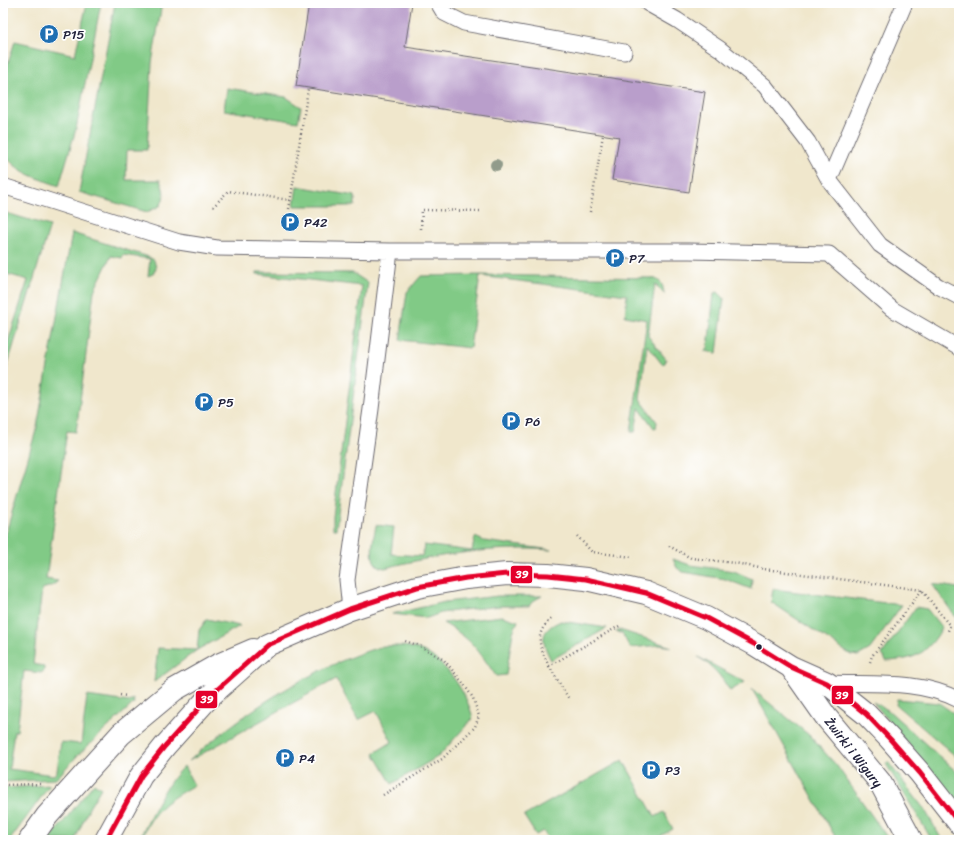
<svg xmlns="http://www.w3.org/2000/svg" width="962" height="843" font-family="Sriracha,sans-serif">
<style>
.green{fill:#81ca86;stroke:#527660}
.building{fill:#b99ecb}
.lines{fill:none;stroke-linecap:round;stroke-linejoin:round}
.lane-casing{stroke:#6a676e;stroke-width:17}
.secondary-casing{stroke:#6a676e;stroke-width:24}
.path{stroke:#6a676e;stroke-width:2.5;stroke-dasharray:1 3;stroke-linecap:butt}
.lane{stroke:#fff;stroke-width:15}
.secondary{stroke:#fff;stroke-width:22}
.bus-1-casing{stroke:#fff;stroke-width:8}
.bus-1{stroke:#e4002b;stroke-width:5}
.tree{fill:#919b8b}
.bus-dot{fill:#22223b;stroke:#fff;stroke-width:1.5}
.labels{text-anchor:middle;stroke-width:3.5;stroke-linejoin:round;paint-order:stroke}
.poi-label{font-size:13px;fill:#22223b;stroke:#fff;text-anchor:start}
.street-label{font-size:13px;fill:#22223b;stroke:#fff}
.line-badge{stroke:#fff;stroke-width:1.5}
.badge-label{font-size:11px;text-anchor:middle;font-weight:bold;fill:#fff}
</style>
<rect width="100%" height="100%" fill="#fff"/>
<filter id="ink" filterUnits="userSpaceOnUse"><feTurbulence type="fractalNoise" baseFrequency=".025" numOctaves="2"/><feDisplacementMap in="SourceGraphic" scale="8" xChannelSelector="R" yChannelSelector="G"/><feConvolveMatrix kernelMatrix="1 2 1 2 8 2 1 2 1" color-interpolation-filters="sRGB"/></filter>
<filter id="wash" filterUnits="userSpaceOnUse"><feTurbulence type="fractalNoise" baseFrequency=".012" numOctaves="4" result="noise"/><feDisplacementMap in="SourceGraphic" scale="16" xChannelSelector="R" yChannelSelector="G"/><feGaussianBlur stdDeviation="0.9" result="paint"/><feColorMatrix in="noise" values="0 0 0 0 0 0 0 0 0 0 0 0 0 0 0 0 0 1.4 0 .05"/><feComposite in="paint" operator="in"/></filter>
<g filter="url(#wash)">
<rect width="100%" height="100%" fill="#f0e7cc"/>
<path class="green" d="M 87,3 L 101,3 L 76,129 L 59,186 C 38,178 16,173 3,152 L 3,79 L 15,41 L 75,55 Z
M 115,3 L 162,3 L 152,63 L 147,150 L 127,150 L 126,180 L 160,180 C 164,190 166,196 160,206 L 147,212 L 79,192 Z
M 227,88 L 286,97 L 301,107 L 298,122 L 224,110 Z
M 297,186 L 355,196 L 355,206 L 294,206 Z
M 3,212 L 50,226 L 3,380 L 3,357 L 28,280 L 3,273 Z
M 72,233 L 149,257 L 154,260 L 156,268 L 153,274 L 148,276 L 150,259 L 123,255 L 122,258 L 111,256 L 94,291 L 76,432 L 67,431 L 46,579 L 58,581 L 52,586 L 42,589 L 33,664 L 43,666 L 45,670 L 41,673 L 24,671 L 17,731 L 14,731 L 9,769 L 54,775 L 57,771 L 61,742 L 81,744 L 87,696 L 129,702 L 133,699 L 134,703 L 77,756 L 56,779 L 3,782 L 3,543 L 37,427 Z
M 257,272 L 353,273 L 368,283 L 336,529 L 333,529 L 333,517 L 362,286 L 257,274 Z
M 479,275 L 653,278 C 662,281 663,285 664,294 L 655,284 L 648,336 L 666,359 L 665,363 L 662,364 L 647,345 L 640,399 L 657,422 L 656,428 L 654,428 L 639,408 L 635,432 L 631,432 L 647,320 L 625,316 L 627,295 L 480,276 L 470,348 L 400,340 L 407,292 L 421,276 Z
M 718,292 L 724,298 L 717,353 L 704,351 L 708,348 L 714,293 Z
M 376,525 L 394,527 L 391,554 L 422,556 L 424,545 L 472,551 L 475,537 L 484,541 L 552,550 C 495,546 440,554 385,568 C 365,567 374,538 376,525 Z
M 673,559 L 690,565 L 734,571 L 752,579 L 751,589 L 725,579 L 683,572 L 677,568 Z
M 932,584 L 959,588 L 959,613 L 957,619 Z
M 773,589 L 902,605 L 870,649 L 858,656 L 851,655 L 771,602 Z
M 498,596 L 542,596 L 533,601 L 529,606 L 501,606 L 462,610 L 441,613 L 427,618 L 392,614 L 445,602 Z
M 916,607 L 927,609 L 942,628 C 927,654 915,660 886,661 L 882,654 Z
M 502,616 L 518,621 L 513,632 L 506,675 L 496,676 C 478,650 472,639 443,623 Z
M 207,619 L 240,626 L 197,650 L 154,682 L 158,648 L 197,650 L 199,630 Z
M 561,621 L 607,628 L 551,660 C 541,641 539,630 561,621 Z
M 620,630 L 672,647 L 660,645 L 630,648 L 622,633 L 616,632 Z
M 383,646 C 396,646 410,645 423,651 C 448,664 466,692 473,718 L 439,756 L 392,784 L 374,753 L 392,742 L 376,711 L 358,720 L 336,679 L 189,761 C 244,711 312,667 383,646 Z
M 698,657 L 745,682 L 730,691 C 721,676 713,666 698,657 Z
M 752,689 L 809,735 L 837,766 L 889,840 L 837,840 Z
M 897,699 L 939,703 L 959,717 L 959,759 L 896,705 Z
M 873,702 L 888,710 L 959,774 L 959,809 L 948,792 Z
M 623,760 L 655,817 L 664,812 L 673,829 L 654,840 L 549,840 L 543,831 L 536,835 L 524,816 Z
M 888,762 L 925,810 L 942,840 L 932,840 L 886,764 Z
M 184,766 L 194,785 C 165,802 154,808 141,840 L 139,840 C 148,819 167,781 184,766 Z
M 94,783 L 101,788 L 89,808 L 75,840 L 49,840 Z
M 50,785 L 10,840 L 3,840 L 3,788 Z"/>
<g id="blocks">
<path class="building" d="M 309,3 L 412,3 L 405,47 L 705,92 L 689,192 L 612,180 L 619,137 L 296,86 Z"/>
</g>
</g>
<g filter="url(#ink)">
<use href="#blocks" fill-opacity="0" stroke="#6a676e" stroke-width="1"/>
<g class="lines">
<defs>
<path id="lane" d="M 438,3 L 444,13 L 464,23 L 624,52
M 647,3 L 677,20 L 720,49 L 765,86 L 808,142 L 829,180 L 880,245 L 938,286 L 959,297
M 829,180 L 905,3
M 3,186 L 179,242 L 217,248 L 390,251 L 689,251 L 829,254 L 892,309 L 959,348
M 350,609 L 347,580 L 371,409 L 390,251
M 827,683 C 870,685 919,679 959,700"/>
<path id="secondary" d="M 791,667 L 826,717 L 880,782 L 911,840
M 30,840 L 47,816 L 121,734 L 174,690 L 218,665 L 253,650
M 106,840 L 141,776 L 165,746 L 210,696 L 267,645 L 350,609 L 417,587 L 466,578 L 507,574 L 548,575 L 586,579 L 646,593 L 706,618 L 754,644 L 791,667 L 827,683 L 866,714 L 890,739 L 920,773 L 959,823"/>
</defs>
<use href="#lane" class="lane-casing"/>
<use href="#secondary" class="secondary-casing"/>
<path class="path" d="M 213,207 L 228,191 L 290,200
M 289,209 L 308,89
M 590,212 L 603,135
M 421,229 L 422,210 L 480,211
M 577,536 L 592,552 L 632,557
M 669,546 L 691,558 L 735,563 L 764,569 L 922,590 L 950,626 L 947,633
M 551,619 C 533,635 540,647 549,666 L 621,625
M 870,662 L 872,656 L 922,590
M 549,666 L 569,699
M 120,695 L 127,696
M 3,785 L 41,784
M 383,795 L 442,759 L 475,727 L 479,716 L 473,698 L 463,683 L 444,660 L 420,646 L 405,641"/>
<use href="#lane" class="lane"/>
<use href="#secondary" class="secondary"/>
<defs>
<path id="bus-1" d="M 106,840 L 141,776 L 165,746 L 210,696 L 267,645 L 350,609 L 417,587 L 466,578 L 507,574 L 548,575 L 586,579 L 646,593 L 706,618 L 754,644 L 791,667 L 827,683 L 866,714 L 890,739 L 920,773 L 959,823"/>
</defs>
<use href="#bus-1" class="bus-1-casing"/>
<use href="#bus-1" class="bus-1"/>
</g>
<circle class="tree" cx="496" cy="165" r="6"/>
</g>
<defs>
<symbol id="parking-disc" viewBox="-11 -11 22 22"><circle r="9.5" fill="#1f6fb2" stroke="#fff"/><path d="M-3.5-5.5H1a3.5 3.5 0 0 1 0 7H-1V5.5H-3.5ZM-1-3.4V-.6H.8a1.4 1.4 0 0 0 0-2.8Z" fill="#fff"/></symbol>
</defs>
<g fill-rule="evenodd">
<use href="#parking-disc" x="38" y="23" width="22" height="22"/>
<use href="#parking-disc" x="279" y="211" width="22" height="22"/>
<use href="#parking-disc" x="604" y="247" width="22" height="22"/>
<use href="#parking-disc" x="193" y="391" width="22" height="22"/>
<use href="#parking-disc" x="500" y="410" width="22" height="22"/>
<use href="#parking-disc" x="274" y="747" width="22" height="22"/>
<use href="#parking-disc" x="640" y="759" width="22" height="22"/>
</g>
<circle class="bus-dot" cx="759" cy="647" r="3.5"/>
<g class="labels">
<g class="poi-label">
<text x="63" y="39">P15</text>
<text x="304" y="227">P42</text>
<text x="629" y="263">P7</text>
<text x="218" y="407">P5</text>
<text x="525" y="426">P6</text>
<text x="299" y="763">P4</text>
<text x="665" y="775">P3</text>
</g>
<g class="street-label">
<text transform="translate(854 752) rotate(52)" y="5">Żwirki i Wigury</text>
</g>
</g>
<g class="line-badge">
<rect x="510" y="565" width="23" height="19" rx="4" fill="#e4002b"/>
<rect x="831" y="685" width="23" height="20" rx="4" fill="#e4002b"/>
<rect x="195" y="690" width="23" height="19" rx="4" fill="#e4002b"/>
</g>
<g class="badge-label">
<text x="522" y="578">39</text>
<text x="842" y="699">39</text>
<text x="207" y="703">39</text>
</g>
<rect width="962" height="843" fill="none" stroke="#fff" stroke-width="16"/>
</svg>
